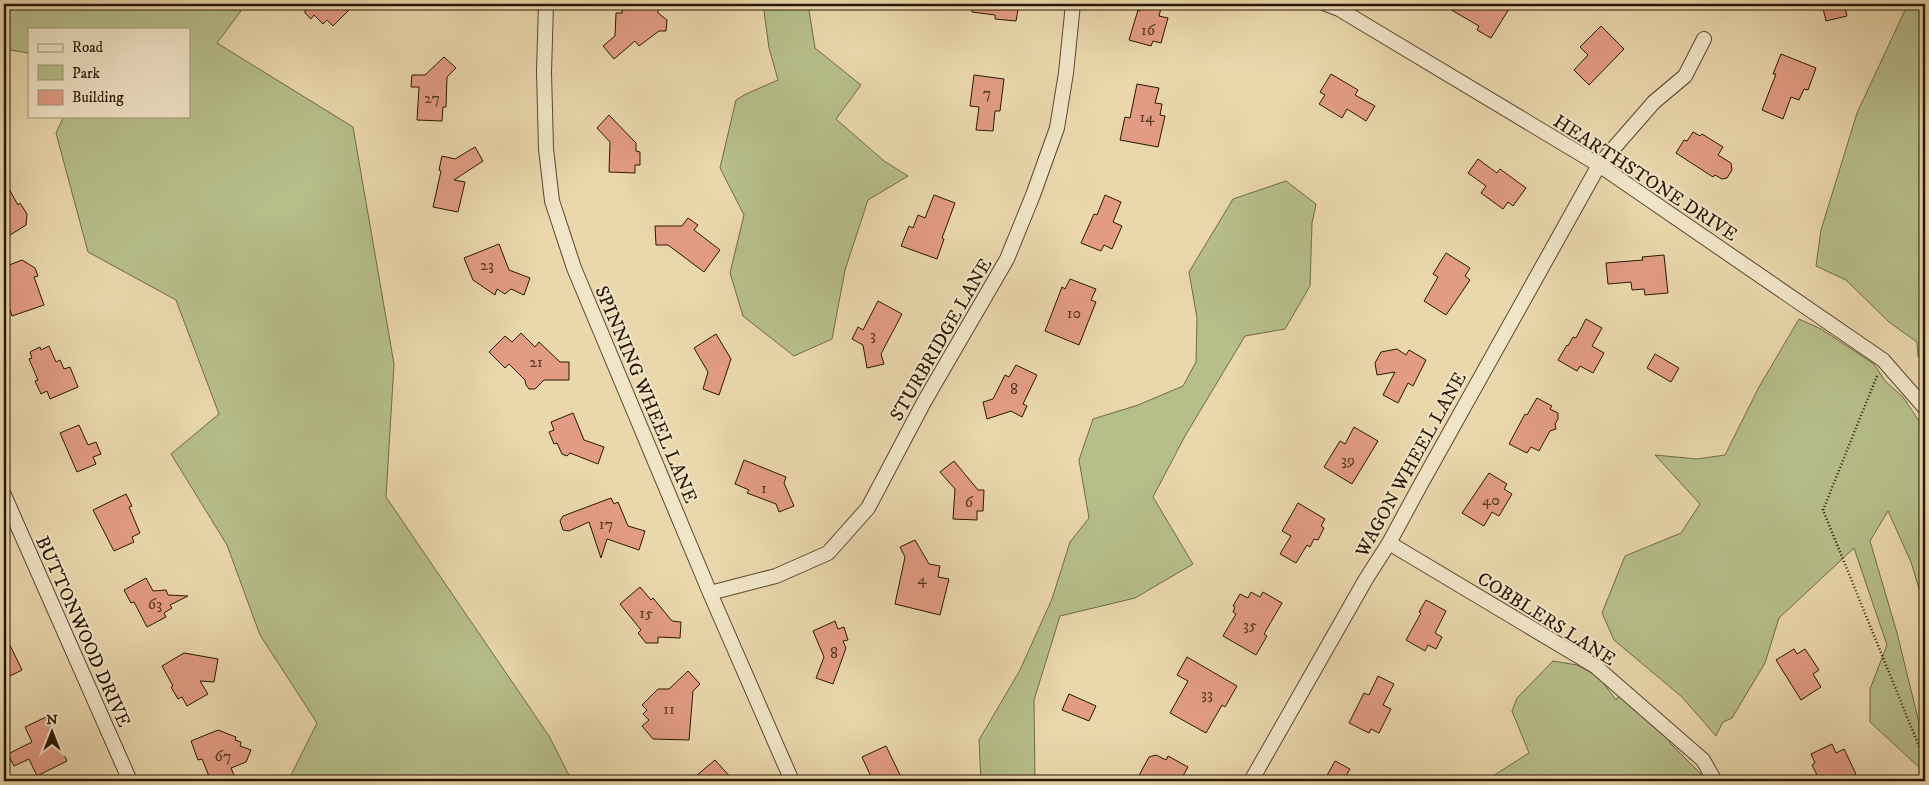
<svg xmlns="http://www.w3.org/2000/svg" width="1929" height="785" font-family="'IM FELL DW Pica',serif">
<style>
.green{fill:#b6be8a;stroke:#706a47}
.building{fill:#e29c85;stroke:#291704}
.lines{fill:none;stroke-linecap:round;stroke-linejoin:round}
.street-casing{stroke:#59472e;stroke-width:16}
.path{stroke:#291704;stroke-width:2.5;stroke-dasharray:1 2.5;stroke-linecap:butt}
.street{stroke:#f1e5c9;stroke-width:14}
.labels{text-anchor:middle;stroke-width:4;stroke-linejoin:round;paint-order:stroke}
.number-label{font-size:16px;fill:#573824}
.street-label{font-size:19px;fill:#291704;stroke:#f1e5c9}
</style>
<rect width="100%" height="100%" fill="#ead7ac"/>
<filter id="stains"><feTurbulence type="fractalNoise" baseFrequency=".004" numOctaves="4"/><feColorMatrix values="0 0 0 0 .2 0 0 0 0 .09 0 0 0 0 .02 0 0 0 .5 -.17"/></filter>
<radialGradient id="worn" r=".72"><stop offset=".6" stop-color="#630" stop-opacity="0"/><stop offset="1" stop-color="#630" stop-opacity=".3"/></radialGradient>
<path class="green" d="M 4,4 L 229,4 L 241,11 L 217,43 L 353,127 L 394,364 L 386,497 L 549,736 L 572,781 L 288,781 L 317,723 L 260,635 L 227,545 L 171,454 L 219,414 L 176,300 L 88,252 L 56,133 L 64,116 L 189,116 L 189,29 L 29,29 L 29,53 L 4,49 Z
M 763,4 L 808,4 L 815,48 L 861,85 L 836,119 L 884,161 L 908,176 L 868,200 L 845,270 L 832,339 L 794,356 L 743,316 L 730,273 L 744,215 L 720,168 L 736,100 L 746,94 L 778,80 L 769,48 Z
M 1907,6 L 1925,12 L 1925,368 L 1918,356 L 1917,342 L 1889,322 L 1846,280 L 1816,266 L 1821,230 L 1857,113 Z
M 1286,181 L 1316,204 L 1312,223 L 1310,286 L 1285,329 L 1245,336 L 1185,436 L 1153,497 L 1193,564 L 1135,598 L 1060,616 L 1034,700 L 1035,781 L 981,781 L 979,740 L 1020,670 L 1052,599 L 1070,542 L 1089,518 L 1079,460 L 1093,419 L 1138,405 L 1183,386 L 1196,362 L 1197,318 L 1189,272 L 1233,199 Z
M 1799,319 L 1821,329 L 1874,364 L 1885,381 L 1903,397 L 1925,430 L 1925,609 L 1911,562 L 1888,511 L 1870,541 L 1897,633 L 1925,747 L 1925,781 L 1922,770 L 1870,722 L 1870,689 L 1887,645 L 1854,548 L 1779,618 L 1765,663 L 1732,718 L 1723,722 L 1716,736 L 1682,697 L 1614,640 L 1602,613 L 1625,556 L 1681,533 L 1700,504 L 1655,455 L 1697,459 L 1725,455 L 1759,387 Z
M 1553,661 L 1577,665 L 1599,677 L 1616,700 L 1620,694 L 1653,726 L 1655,722 L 1669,737 L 1670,743 L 1701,774 L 1698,781 L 1485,781 L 1529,753 L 1512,711 L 1517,698 Z"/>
<path class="building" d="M 303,4 L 355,4 L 333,26 L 327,20 L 323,24 L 314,15 L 311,19 L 305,13 L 305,6 Z
M 622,4 L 658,5 L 658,13 L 667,20 L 666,31 L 659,31 L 639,46 L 635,41 L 614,59 L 603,46 L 615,36 L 616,13 L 622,13 Z
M 973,4 L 1019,4 L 1016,21 L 995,19 L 995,15 L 972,12 Z
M 1142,4 L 1162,4 L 1159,16 L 1168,18 L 1161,43 L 1153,41 L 1151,46 L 1129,40 L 1138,10 L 1140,11 Z
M 1441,4 L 1512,4 L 1491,38 L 1477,30 L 1479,26 Z
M 1822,4 L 1844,4 L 1847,16 L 1826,21 Z
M 1601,26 L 1624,49 L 1589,85 L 1574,70 L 1588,55 L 1580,47 Z
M 1781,54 L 1816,68 L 1808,90 L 1804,89 L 1799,100 L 1791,97 L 1783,119 L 1762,110 L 1776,74 L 1773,74 Z
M 444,57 L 456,68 L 447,77 L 446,107 L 443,107 L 442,121 L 417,120 L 419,87 L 411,87 L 412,75 L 425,75 Z
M 1331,74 L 1358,90 L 1355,95 L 1375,106 L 1366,121 L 1347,109 L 1342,118 L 1319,104 L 1325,95 L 1320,92 Z
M 974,75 L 1004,79 L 1000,111 L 995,111 L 993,131 L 976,130 L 979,107 L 970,106 Z
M 1137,84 L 1159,88 L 1155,103 L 1162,104 L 1160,115 L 1165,116 L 1158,147 L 1120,140 L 1125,117 L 1130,118 Z
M 609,115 L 636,143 L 636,151 L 640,152 L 640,165 L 635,165 L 635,173 L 609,172 L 610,142 L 597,128 Z
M 1693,132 L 1700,136 L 1702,134 L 1723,147 L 1718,155 L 1731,163 L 1732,170 L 1727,178 L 1722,179 L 1715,175 L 1713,177 L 1676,153 L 1684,140 L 1687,141 Z
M 475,147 L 483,161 L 454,180 L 465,182 L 458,212 L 433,207 L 441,171 L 439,170 L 442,156 L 455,159 Z
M 1478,159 L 1497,173 L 1500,169 L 1526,188 L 1513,206 L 1508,202 L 1503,209 L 1481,193 L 1486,186 L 1468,173 Z
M 4,180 L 18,205 L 20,203 L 27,214 L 26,225 L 10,235 L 4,224 Z
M 934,195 L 955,203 L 942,238 L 944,239 L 937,259 L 901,246 L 909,226 L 913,228 L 918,215 L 925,218 Z
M 1105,195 L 1121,202 L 1113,222 L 1122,226 L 1112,249 L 1104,245 L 1101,251 L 1081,243 L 1094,214 L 1097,215 Z
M 688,218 L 698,225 L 694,230 L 720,250 L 704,272 L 668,245 L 656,245 L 655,226 L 682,226 Z
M 499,244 L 509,270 L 530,278 L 524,295 L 511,289 L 505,294 L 497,289 L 495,295 L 473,280 L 464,258 Z
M 1446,253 L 1470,268 L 1465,276 L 1470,280 L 1446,315 L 1424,301 L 1438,277 L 1433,274 Z
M 1664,255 L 1668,293 L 1645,295 L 1644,289 L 1632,290 L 1631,282 L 1608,284 L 1606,263 L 1643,260 L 1642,257 Z
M 22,260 L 35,268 L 38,276 L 34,277 L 44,305 L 12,316 L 4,292 L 4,267 Z
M 1070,279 L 1096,289 L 1091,300 L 1096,302 L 1079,345 L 1045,331 L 1062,287 L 1065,289 Z
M 878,301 L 902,314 L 881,354 L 884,364 L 867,368 L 863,345 L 852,339 L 858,327 L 863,330 Z
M 1586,319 L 1602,328 L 1592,346 L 1604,353 L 1593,373 L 1580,366 L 1577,371 L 1558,360 L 1567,345 L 1568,346 L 1573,337 L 1576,338 Z
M 521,333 L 535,347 L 539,342 L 560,362 L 569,362 L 569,380 L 544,380 L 535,389 L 529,389 L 526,385 L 525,380 L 509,364 L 505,368 L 489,352 L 505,336 L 512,342 Z
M 716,334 L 731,359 L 719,395 L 703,389 L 708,372 L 694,348 Z
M 49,346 L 56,362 L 60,360 L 64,369 L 70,367 L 78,387 L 50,399 L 47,391 L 41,394 L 35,381 L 38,380 L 29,359 L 32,358 L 30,352 L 40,347 L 41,350 Z
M 1397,349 L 1406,355 L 1409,350 L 1426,360 L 1413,386 L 1408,383 L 1398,403 L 1383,395 L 1395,372 L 1377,375 L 1375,363 L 1381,352 Z
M 1655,354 L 1679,368 L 1671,382 L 1647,368 Z
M 1016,365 L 1037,375 L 1023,404 L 1027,406 L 1022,417 L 1011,411 L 987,419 L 983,402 L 993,399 L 1005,375 L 1009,377 Z
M 1537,398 L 1552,406 L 1550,409 L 1558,413 L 1558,419 L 1555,424 L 1556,429 L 1550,431 L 1539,451 L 1531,447 L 1527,453 L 1509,444 L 1525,414 L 1527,415 Z
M 573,413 L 584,440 L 604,447 L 598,464 L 570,453 L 567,456 L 562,454 L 557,443 L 554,444 L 549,432 L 554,430 L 551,422 Z
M 79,425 L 88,445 L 96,442 L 101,454 L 93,457 L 96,464 L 77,472 L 60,433 Z
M 1354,427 L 1378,441 L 1352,484 L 1324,467 L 1340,441 L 1345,444 Z
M 744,460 L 786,477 L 784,483 L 794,506 L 779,512 L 776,504 L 747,493 L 749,490 L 735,484 Z
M 954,461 L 978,490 L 984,490 L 983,511 L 977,511 L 977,520 L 953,519 L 955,489 L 940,472 Z
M 1489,473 L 1507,484 L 1504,489 L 1512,494 L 1499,516 L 1492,512 L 1484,526 L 1462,513 Z
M 126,494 L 132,506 L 129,507 L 140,533 L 132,537 L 134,542 L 114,551 L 93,510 Z
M 611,498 L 614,504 L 618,502 L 628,526 L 645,531 L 639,550 L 607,539 L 601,558 L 589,522 L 569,531 L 563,530 L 560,521 L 563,516 Z
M 1298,503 L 1325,519 L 1321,526 L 1324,528 L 1318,540 L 1314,539 L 1310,547 L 1307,545 L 1296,563 L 1280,554 L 1291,536 L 1282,531 Z
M 915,540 L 929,564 L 940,566 L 938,577 L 949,579 L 940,615 L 895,604 L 905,557 L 900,547 Z
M 146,578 L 153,591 L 166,590 L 168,595 L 188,596 L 170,605 L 172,608 L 164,613 L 166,617 L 147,627 L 134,602 L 131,603 L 124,590 Z
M 640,587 L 651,600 L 653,598 L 672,621 L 681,622 L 680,638 L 658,637 L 658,643 L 646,643 L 638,633 L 641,630 L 620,604 Z
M 1251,592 L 1260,597 L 1263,592 L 1282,603 L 1264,634 L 1267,636 L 1256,655 L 1223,636 L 1236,614 L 1233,612 L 1235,607 L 1233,606 L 1240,594 L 1248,598 Z
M 1426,600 L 1446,611 L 1435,633 L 1442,637 L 1436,649 L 1428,645 L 1425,651 L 1406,640 L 1421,613 L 1419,612 Z
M 835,621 L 838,629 L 844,627 L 848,640 L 843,641 L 846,648 L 833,684 L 816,678 L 824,657 L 813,631 Z
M 4,633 L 22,670 L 4,679 Z
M 1794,649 L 1797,654 L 1805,649 L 1819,670 L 1813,674 L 1821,687 L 1801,700 L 1776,660 Z
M 184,653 L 218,659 L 214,682 L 200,681 L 208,694 L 187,706 L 182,697 L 178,699 L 171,687 L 173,686 L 162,666 Z
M 1187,657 L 1237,686 L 1225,707 L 1222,705 L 1206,733 L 1170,713 L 1188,681 L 1177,675 Z
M 688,671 L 700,684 L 693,691 L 689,740 L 653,739 L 642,726 L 649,720 L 643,714 L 647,710 L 642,705 L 658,689 L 669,689 Z
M 1378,676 L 1394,684 L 1383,705 L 1391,709 L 1379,733 L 1371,729 L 1369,733 L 1349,723 L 1364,693 L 1369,695 Z
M 1069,694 L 1096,706 L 1089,721 L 1062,710 Z
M 46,717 L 67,761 L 37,776 L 29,759 L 14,766 L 8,754 L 32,742 L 25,727 Z
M 218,730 L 236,737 L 235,740 L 241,742 L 240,746 L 251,750 L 246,762 L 231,768 L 234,775 L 218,781 L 211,781 L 202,759 L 198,760 L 191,741 Z
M 1832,744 L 1836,753 L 1844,749 L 1856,774 L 1850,777 L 1852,781 L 1824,781 L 1821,776 L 1818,777 L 1812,765 L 1815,763 L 1811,754 Z
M 886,746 L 903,781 L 873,781 L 862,757 Z
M 1156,755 L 1166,760 L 1168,756 L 1188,767 L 1180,781 L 1136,781 L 1149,757 Z
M 715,760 L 734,781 L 690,781 Z
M 1335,761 L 1350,769 L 1343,781 L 1324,781 Z"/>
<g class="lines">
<defs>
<path id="street" d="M 546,4 L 544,72 L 546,149 L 552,201 L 574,268 L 710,593 L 792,781
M 1326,4 L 1339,9 L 1599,165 L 1883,360 L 1925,408
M 4,495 L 130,781
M 1389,543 L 1595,666 L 1703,760 L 1715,781
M 710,593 L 776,576 L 828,553 L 868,508 L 924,402 L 1007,259 L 1033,195 L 1057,128 L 1066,73 L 1073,4
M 1251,781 L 1366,579 L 1389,543 L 1421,484 L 1599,165 L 1654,102 L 1685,76 L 1704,39"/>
</defs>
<use href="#street" class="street-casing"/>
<path class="path" d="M 1877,376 L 1823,510 L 1925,761"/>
<use href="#street" class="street"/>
</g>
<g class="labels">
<g class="number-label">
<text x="1148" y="35">16</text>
<text x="987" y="98">7</text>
<text x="432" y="103">27</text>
<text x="1147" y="122">14</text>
<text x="487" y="270">23</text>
<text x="1074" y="318">10</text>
<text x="873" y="340">3</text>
<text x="536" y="367">21</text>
<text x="1014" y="394">8</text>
<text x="1348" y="465">39</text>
<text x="764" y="493">1</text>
<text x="1491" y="505">40</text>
<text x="969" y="507">6</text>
<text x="606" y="529">17</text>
<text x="922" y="584">4</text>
<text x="155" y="609">63</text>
<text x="646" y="618">15</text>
<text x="1250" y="630">35</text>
<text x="834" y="658">8</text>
<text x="1207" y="699">33</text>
<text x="669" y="714">11</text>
<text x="223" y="761">67</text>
</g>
<g class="street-label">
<text transform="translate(1646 177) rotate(33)" y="7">HEARTHSTONE DRIVE</text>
<text transform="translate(940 339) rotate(-60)" y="7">STURBRIDGE LANE</text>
<text transform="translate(647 394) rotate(67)" y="7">SPINNING WHEEL LANE</text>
<text transform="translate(1410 464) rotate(-61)" y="7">WAGON WHEEL LANE</text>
<text transform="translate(1547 618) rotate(32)" y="7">COBBLERS LANE</text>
<text transform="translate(84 631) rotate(66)" y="7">BUTTONWOOD DRIVE</text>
</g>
</g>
<rect width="1929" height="785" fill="none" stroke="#ead7ac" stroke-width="20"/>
<rect x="5" y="5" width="1919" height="775" fill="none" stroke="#291704" stroke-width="2.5"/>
<rect x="10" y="10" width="1909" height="765" fill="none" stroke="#291704"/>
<rect x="28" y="28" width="162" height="90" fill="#f1e5c9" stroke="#a1937a"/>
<rect x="38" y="44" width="25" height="8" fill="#f1e5c9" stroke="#a1937a"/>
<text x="72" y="52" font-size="15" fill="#291704">Road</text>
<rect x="38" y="65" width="25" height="15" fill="#b6be8a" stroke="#a1937a"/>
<text x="72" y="78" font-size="15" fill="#291704">Park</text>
<rect x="38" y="90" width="25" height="15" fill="#e29c85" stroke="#a1937a"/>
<text x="72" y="102" font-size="15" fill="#291704">Building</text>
<g transform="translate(52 732)" stroke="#f1e5c9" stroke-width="4" paint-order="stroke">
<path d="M0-4L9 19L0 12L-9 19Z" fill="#291704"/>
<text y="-8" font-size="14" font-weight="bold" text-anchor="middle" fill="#291704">N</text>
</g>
<rect width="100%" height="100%" filter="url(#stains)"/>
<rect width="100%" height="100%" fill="url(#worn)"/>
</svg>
